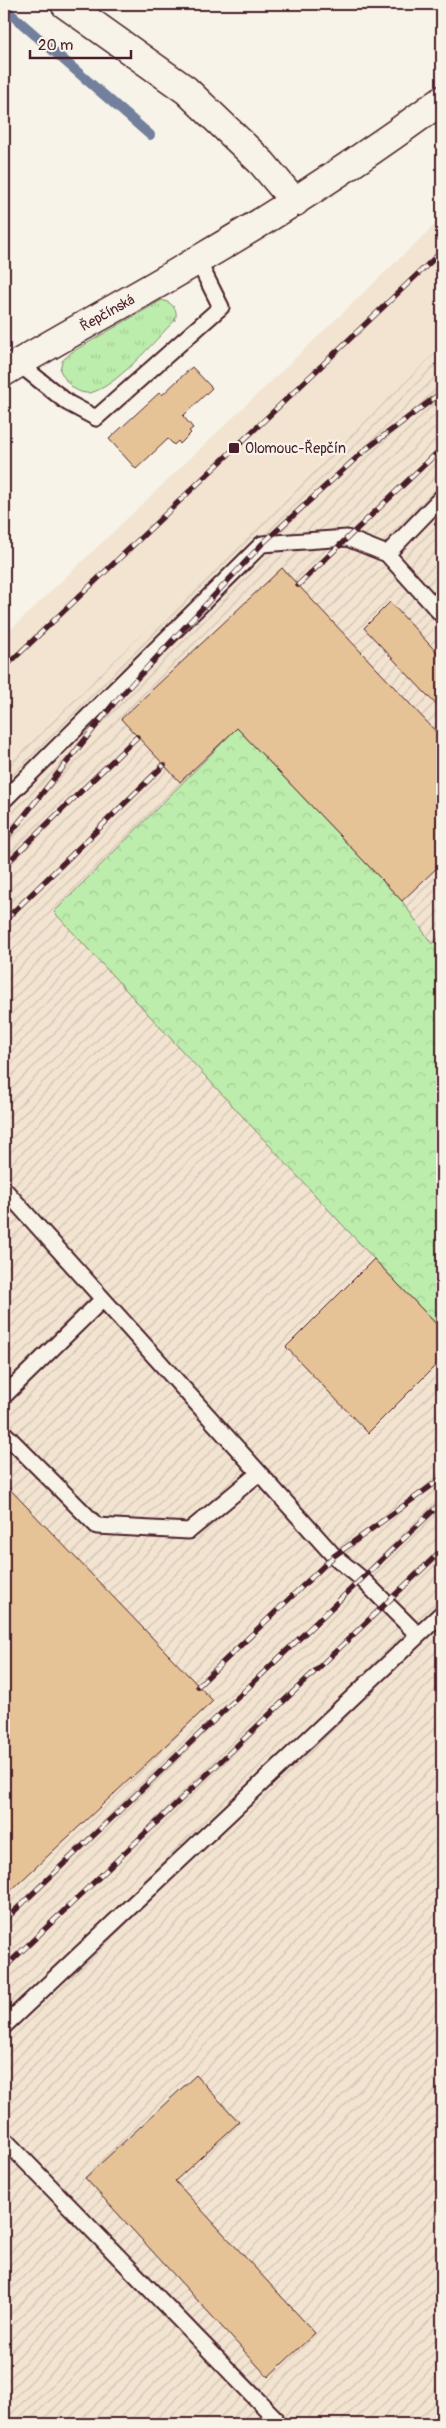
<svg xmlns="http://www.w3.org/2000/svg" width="446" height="2428" font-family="Pangolin,sans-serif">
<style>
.built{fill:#f2e4d0}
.industrial{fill:url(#industrial-furrows)}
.grass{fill:url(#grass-tufts);stroke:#83866c}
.forest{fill:url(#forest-crowns);stroke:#83866c}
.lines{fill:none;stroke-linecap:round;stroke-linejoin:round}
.stream{stroke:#72809d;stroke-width:10}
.building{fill:#e6c297;stroke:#4a1f2b}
.service-casing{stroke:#4a1f2b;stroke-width:19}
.minor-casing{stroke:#4a1f2b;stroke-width:31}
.tertiary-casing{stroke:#4a1f2b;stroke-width:31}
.service{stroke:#f7f3e8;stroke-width:15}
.minor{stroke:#f7f3e8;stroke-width:28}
.tertiary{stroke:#f7f3e8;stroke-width:28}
.rail-casing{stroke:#4a1f2b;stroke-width:5.5}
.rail{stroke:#f7f3e8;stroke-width:4;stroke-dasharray:11;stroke-linecap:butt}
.poi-dot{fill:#4a1f2b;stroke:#f7f3e8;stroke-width:2}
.labels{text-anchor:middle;stroke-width:4.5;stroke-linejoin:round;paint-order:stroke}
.street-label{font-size:14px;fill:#4a1f2b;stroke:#f7f3e8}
.poi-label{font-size:14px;fill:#4a1f2b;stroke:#f7f3e8;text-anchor:start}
</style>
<defs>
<pattern id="industrial-furrows" width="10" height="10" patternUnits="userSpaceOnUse" patternTransform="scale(1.25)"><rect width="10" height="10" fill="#f2e4d0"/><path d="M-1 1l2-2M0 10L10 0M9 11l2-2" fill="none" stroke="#d1c3b3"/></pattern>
<pattern id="grass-tufts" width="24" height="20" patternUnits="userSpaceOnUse" patternTransform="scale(1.25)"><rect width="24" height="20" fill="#bcedac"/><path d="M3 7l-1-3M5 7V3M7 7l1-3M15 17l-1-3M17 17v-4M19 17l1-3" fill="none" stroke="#a3cb94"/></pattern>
<pattern id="forest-crowns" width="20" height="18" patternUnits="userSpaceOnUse" patternTransform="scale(1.25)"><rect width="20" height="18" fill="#bcedac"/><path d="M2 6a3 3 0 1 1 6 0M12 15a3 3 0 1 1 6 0" fill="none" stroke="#a3cb94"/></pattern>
</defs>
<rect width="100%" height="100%" fill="#f7f3e8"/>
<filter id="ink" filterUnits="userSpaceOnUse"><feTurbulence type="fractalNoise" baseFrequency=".02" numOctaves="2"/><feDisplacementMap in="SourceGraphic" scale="10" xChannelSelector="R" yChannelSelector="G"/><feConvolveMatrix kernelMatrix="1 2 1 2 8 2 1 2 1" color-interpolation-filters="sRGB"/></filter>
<g filter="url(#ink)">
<path class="built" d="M 442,218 L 442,346 L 4,766 L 4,636 Z"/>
<path class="industrial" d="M 442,346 L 442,2424 L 4,2424 L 4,766 Z"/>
<path class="grass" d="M 162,300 C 172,303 179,309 175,320 C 156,339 115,389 89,393 C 75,394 65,381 60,370 L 62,361 L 72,352 Z"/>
<path class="forest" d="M 237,728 L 402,901 L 432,944 L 442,936 L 442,1330 L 374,1259 L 54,912 Z"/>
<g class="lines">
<path class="stream" d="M 4,8 L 150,135"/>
</g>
<path class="building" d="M 192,367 L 212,388 L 183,416 L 193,428 L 189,431 L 191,433 L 180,444 L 178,441 L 174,445 L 168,439 L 136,469 L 109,439 L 160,392 L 162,395 Z
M 442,516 L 442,533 L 434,523 Z
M 282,568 L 442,738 L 442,863 L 402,901 L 237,728 L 180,782 L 121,719 Z
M 390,602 L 442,658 L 442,711 L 364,628 Z
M 374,1259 L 442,1330 L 442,1359 L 368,1433 L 286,1347 Z
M 4,1483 L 213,1701 L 4,1897 Z
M 196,2075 L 239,2122 L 175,2181 L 315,2333 L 268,2377 L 85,2178 Z"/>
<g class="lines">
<defs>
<path id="service" d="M 18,363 L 68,403 L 96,418 L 221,307 L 198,261
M 387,554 L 442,497
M 4,800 L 262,544 L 347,538 L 387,554 L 442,615
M 4,1189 L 334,1556 L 362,1579 L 418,1635
M 4,1396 L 103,1299
M 4,1433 L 97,1526 L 189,1531 L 259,1473
M 4,2026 L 442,1613
M 4,2139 L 274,2417"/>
<path id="minor" d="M 65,4 L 186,90 L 262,163 L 295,202"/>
<g id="tertiary">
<path id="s1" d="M 4,372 C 68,333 134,299 198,260 C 282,211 364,158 442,100"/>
</g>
</defs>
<use href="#service" class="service-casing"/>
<use href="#minor" class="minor-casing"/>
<use href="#tertiary" class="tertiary-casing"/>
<use href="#service" class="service"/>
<use href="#minor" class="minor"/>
<use href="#tertiary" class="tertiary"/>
<defs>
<path id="rail" d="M 298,585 L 442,448
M 4,668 L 442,251
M 4,841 L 115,702 L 262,544 L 365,450 L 442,392
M 4,866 L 137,737
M 4,921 L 164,765
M 198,1686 L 334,1556 L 442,1478
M 4,1921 L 442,1502
M 4,1968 L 442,1550"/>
</defs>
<use href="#rail" class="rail-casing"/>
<use href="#rail" class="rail"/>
</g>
</g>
<rect class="poi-dot" x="228" y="442" width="12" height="12" rx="2.5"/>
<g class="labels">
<g class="street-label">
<text dy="5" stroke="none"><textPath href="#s1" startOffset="119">Řepčínská</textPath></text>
</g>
<g class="poi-label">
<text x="245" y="453">Olomouc-Řepčín</text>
</g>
</g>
<rect width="446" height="2428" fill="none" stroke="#f7f3e8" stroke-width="20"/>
<rect x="10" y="10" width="426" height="2408" fill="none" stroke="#4a1f2b" stroke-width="2" filter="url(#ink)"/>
<path d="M30 50v8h101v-8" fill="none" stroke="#4a1f2b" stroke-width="2.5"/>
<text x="38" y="50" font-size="15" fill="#4a1f2b" stroke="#f7f3e8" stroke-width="4" paint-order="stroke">20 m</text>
</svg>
